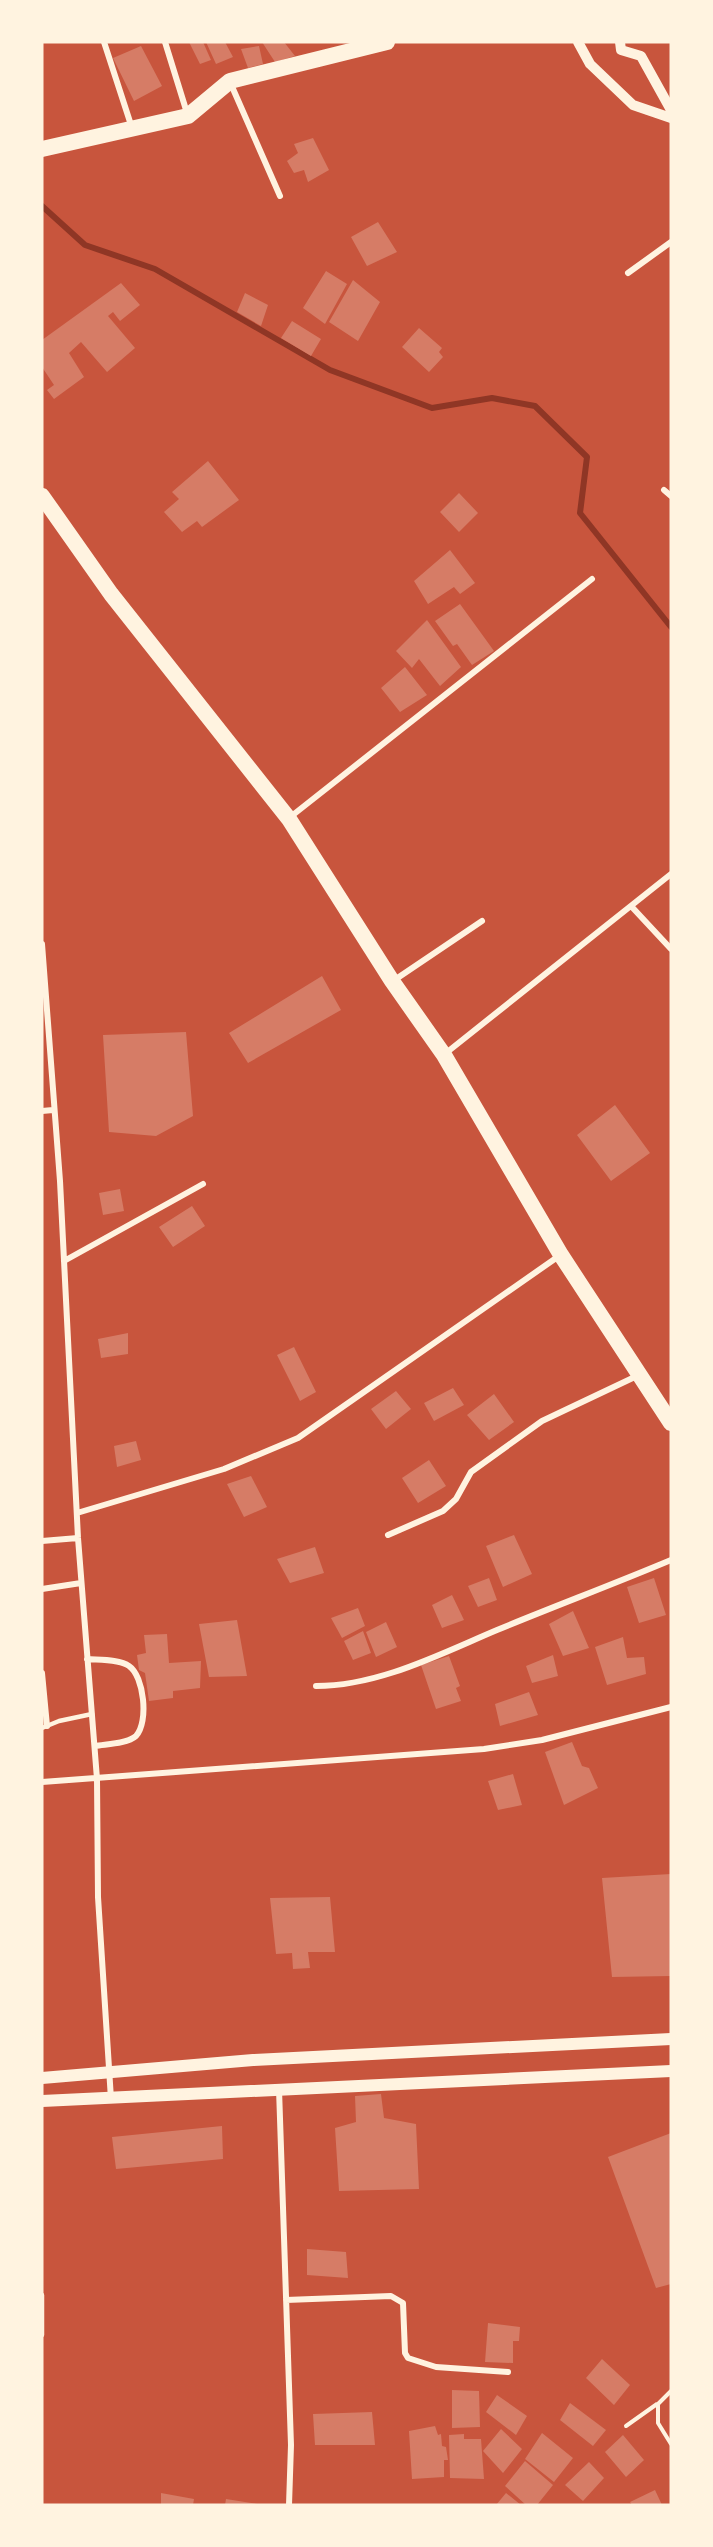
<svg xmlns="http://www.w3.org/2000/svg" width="713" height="2547" font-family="Ubuntu,sans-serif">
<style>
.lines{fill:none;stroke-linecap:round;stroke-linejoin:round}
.stream{stroke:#8f3625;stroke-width:6}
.building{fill:#d67c66}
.path{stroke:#fff3e0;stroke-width:4}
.service{stroke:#fff3e0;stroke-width:4.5}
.minor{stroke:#fff3e0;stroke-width:6}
.tertiary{stroke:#fff3e0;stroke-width:10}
.secondary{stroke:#fff3e0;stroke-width:12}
.trunk{stroke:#fff3e0;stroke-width:16}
</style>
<rect width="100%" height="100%" fill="#c8553d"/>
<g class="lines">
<path class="stream" d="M 42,206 L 85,245 L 155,269 L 330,370 L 432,408 L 492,398 L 535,406 L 587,457 L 580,513 L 671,627"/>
</g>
<path class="building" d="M 189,42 L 203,42 L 211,60 L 200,64 Z
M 206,42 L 225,42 L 233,57 L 216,64 Z
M 262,42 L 284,42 L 295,56 L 275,62 Z
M 141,46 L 162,86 L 134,101 L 113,58 Z
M 259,46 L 263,64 L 248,68 L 241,49 Z
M 313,138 L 329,170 L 308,182 L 304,170 L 294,173 L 287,161 L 298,153 L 294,144 Z
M 378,222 L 397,252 L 367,266 L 351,237 Z
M 326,271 L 347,284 L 325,324 L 303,308 Z
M 353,280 L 380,302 L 358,341 L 329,322 Z
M 121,283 L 140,305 L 120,321 L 113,312 L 108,316 L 135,348 L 107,372 L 81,342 L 69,353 L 84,377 L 54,399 L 47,390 L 54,385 L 42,367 L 42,340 Z
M 245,293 L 268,305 L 261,326 L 237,312 Z
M 292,321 L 321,339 L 311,356 L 281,338 Z
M 419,328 L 442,348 L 439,352 L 443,357 L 429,372 L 402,347 Z
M 208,461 L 239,500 L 202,527 L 197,521 L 182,532 L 164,512 L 179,499 L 172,492 Z
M 459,493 L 478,513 L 459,532 L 440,512 Z
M 450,550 L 475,583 L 460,594 L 454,587 L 428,604 L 414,581 Z
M 460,604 L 494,651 L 472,665 L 457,644 L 453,646 L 435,621 Z
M 427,620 L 461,667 L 440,686 L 419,659 L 412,668 L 396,651 Z
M 405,667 L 427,695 L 400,712 L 381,688 Z
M 322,976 L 341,1010 L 248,1063 L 229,1033 Z
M 186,1032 L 193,1116 L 156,1136 L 109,1132 L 103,1035 Z
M 615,1105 L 650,1153 L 611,1181 L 577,1135 Z
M 120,1189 L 124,1211 L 103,1215 L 99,1193 Z
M 192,1206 L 205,1226 L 173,1247 L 159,1227 Z
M 128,1333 L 128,1354 L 101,1358 L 98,1339 Z
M 294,1347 L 316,1392 L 300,1401 L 277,1355 Z
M 453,1388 L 464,1405 L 434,1421 L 424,1403 Z
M 396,1391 L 411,1409 L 386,1429 L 371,1409 Z
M 494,1394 L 514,1422 L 489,1440 L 467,1415 Z
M 136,1441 L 141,1460 L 117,1467 L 114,1446 Z
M 429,1460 L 446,1486 L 418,1503 L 402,1478 Z
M 251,1476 L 267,1507 L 244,1517 L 227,1484 Z
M 514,1535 L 532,1574 L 503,1587 L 486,1546 Z
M 315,1547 L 324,1573 L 290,1583 L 277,1559 Z
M 489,1578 L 497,1600 L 478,1607 L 468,1586 Z
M 654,1578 L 666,1615 L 639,1623 L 627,1587 Z
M 452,1595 L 464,1620 L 442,1628 L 432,1605 Z
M 358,1608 L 365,1626 L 342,1638 L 331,1618 Z
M 573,1611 L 589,1648 L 563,1656 L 549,1624 Z
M 237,1620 L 247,1676 L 209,1677 L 199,1624 Z
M 386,1622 L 397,1647 L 376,1657 L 366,1632 Z
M 363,1631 L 371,1653 L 353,1660 L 344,1641 Z
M 167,1634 L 169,1663 L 201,1661 L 200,1688 L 173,1691 L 173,1698 L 149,1701 L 145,1673 L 139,1670 L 137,1655 L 146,1653 L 144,1635 Z
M 623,1637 L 627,1658 L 644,1657 L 646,1674 L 607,1685 L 595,1647 Z
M 553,1655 L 558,1676 L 532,1683 L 526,1666 Z
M 449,1656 L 460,1686 L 456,1688 L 461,1701 L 436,1709 L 421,1665 Z
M 529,1692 L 538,1715 L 500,1726 L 495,1704 Z
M 572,1742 L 582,1766 L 589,1768 L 598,1788 L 564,1805 L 545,1752 Z
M 513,1774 L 522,1805 L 498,1810 L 488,1781 Z
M 671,1874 L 671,1976 L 612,1977 L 602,1878 Z
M 330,1897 L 335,1952 L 308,1952 L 310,1968 L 293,1969 L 292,1953 L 276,1954 L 270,1898 Z
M 381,2094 L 384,2118 L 416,2124 L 419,2189 L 339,2191 L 335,2128 L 356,2122 L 355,2096 Z
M 222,2126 L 223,2159 L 116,2169 L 112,2137 Z
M 671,2133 L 671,2284 L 656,2288 L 608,2157 Z
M 307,2249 L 346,2252 L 348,2278 L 307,2275 Z
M 488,2323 L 520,2327 L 519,2341 L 513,2341 L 513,2363 L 485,2362 Z
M 602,2359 L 630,2385 L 614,2405 L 586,2378 Z
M 452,2390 L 479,2391 L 480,2427 L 452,2428 Z
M 497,2395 L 527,2416 L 516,2435 L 486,2412 Z
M 570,2403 L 606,2430 L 593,2446 L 560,2420 Z
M 372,2412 L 375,2445 L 315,2445 L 313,2414 Z
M 435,2426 L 438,2435 L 441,2434 L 442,2446 L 446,2447 L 448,2460 L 444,2460 L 444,2477 L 412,2479 L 409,2431 Z
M 501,2429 L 522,2449 L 503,2473 L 483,2451 Z
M 542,2433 L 573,2458 L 554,2482 L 525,2459 Z
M 464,2434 L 464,2439 L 481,2439 L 484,2479 L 450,2478 L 449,2435 Z
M 623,2435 L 644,2460 L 626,2477 L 605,2452 Z
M 525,2461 L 553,2485 L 537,2505 L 526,2505 L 505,2486 Z
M 589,2462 L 604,2478 L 583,2501 L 565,2485 Z
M 655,2490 L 662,2505 L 632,2505 L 630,2502 Z
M 161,2493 L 194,2499 L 193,2505 L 161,2505 Z
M 506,2493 L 521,2505 L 496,2505 Z
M 226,2499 L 257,2504 L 257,2505 L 225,2505 Z"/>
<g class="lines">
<path class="path" d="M 671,2391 L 658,2404 L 658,2423 L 671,2444
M 626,2426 L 657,2404"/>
<path class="service" d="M 42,1728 L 59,1721 L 92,1714
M 42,2295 L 42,2335"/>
<path class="minor" d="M 104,42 L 132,128
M 165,42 L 187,113
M 230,82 L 280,196
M 628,273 L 671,242
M 664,490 L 671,496
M 289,818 L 592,579
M 631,906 L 671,949
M 42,944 L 60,1181 L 78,1538 L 97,1779 L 98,1897 L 111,2099
M 393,981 L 482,921
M 446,1053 L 671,874
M 42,1111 L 53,1110
M 64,1261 L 203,1184
M 77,1513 L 224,1469 L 298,1438 L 559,1256
M 388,1535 L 443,1511 L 456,1499 L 471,1472 L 542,1421 L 639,1375
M 42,1541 L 78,1538
M 42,1589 L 81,1583
M 87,1659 C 99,1660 120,1659 129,1666 C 144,1676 149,1722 136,1736 C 127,1744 106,1744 95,1746
M 42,1673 L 47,1726
M 316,1686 C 379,1686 440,1654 497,1630 C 555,1606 614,1584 671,1560
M 42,1782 L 484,1749 L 542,1740 L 671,1707
M 279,2089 L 291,2445 L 289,2505
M 286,2300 L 391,2296 L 403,2303 L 405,2353 L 408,2358 L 436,2367 L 508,2372"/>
<path class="tertiary" d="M 578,42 L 590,64 L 633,105 L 671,118
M 620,42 L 621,50 L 641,56 L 671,110"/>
<path class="secondary" d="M 42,2078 L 253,2060 L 671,2039
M 42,2101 L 671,2071"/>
<path class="trunk" d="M 42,149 L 188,116 L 230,81 L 387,42
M 42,496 L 111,594 L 289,819 L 392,981 L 444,1055 L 561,1255 L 671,1423"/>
</g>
<rect width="713" height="2547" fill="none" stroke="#fff3e0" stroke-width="87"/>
</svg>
